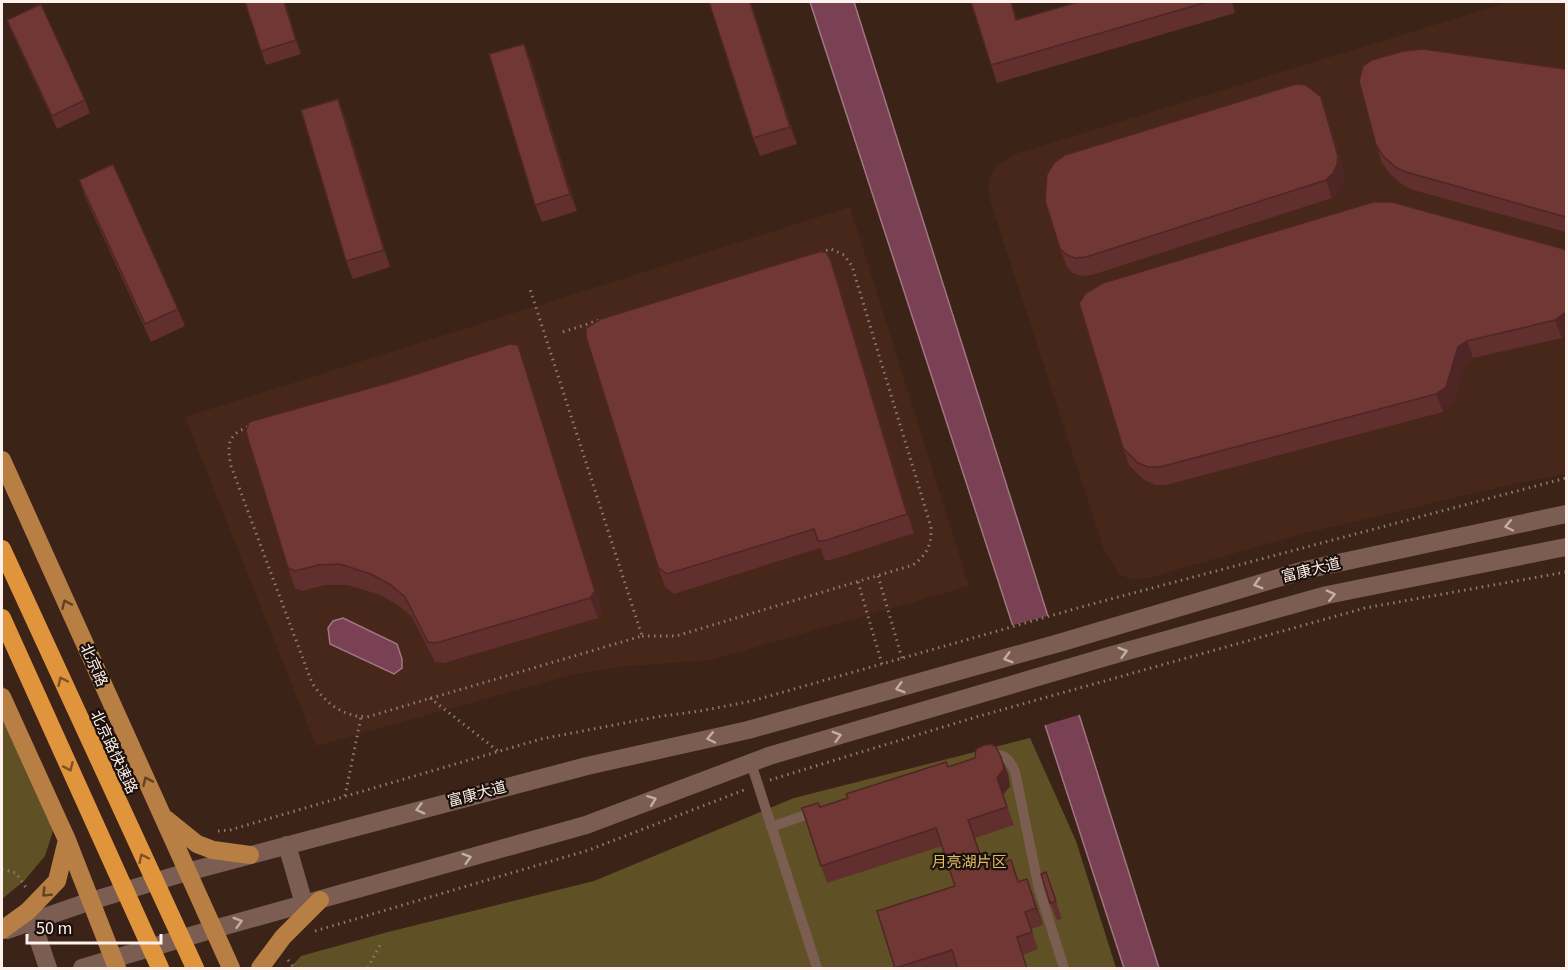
<svg xmlns="http://www.w3.org/2000/svg" width="1568" height="970" font-family="'Source Sans 3','Noto Sans SC',sans-serif">
<style>
.built{fill:#472719}
.green{fill:#605025}
.water{fill:#794153;stroke:#a17680;stroke-width:1.5}
.pier{fill:#3c2318}
.lines{fill:none;stroke-linecap:round;stroke-linejoin:round}
.path{stroke:#8e7a71;stroke-width:3;stroke-dasharray:1.5 4.5;stroke-linecap:butt}
.lane{stroke:#7b5e51;stroke-width:10}
.secondary{stroke:#7b5e51;stroke-width:18}
.primary{stroke:#b87f44;stroke-width:18}
.highway{stroke:#e0953c;stroke-width:18}
.wall{fill:#602f2e}
.shaded-wall{fill:#4e2625}
.building{fill:#703735;stroke:#4e2625;stroke-width:1.5}
.oneway{stroke:#c3aea5}
.oneway2{stroke:#624225}
.oneway3{stroke:#7e5224}
.labels{text-anchor:middle;stroke-width:4.5;stroke-linejoin:round;paint-order:stroke}
.street-label{font-size:15px;fill:#fef0ea;stroke:#1b100b}
.park-label{font-size:15px;fill:#ddbd68;stroke:#1b100b}
</style>
<rect width="100%" height="100%" fill="#3c2318"/>
<path class="built" d="M 1509,2 L 1566,2 L 1566,474 L 1513,484 L 1302,534 L 1148,578 L 1132,580 L 1119,574 L 1104,550 L 990,200 L 988,189 L 990,176 L 997,165 L 1015,154 Z
M 850,207 L 969,586 L 711,660 L 628,666 L 571,675 L 316,746 L 185,417 Z"/>
<path class="green" d="M 2,683 L 60,809 L 45,856 L 24,881 L 2,899 Z
M 1030,738 L 1076,841 L 1116,968 L 290,968 L 301,956 L 388,932 L 594,881 L 794,798 Z"/>
<path class="water" d="M 810,2 L 854,2 L 1159,968 L 1124,968 Z
M 343,618 L 397,644 L 402,659 L 402,668 L 394,674 L 330,644 L 328,628 L 333,621 Z"/>
<path class="pier" d="M 1051,615 L 1082,714 L 1042,726 L 1009,626 Z"/>
<g class="lines">
<path class="path" d="M 563,332 L 600,320
M 248,427 C 227,435 227,445 231,466 L 312,683 C 326,703 341,716 367,717 L 642,636 L 530,289
M 878,576 L 902,658
M 858,582 L 882,664
M 642,636 L 676,636 L 913,565 C 927,555 932,544 931,527 L 852,266 L 844,255 L 831,249 L 819,253
M 430,698 L 498,751
M 770,780 L 976,717 L 1365,608 L 1566,572
M 345,796 L 361,717
M 218,831 L 230,830 L 541,739 L 656,717 L 700,711 L 752,701 L 1092,604 L 1566,478
M 2,869 L 16,873 L 27,889
M 315,931 L 589,850 L 744,790
M 288,960 L 294,968
M 368,968 L 381,943"/>
<path class="lane" d="M 988,755 C 1004,753 1009,758 1015,772 L 1039,889 L 1064,968
M 751,763 L 817,968
M 771,827 L 817,811"/>
<path class="secondary" d="M 287,845 L 304,904
M 32,921 L 48,968
M 7,930 L 91,901 L 187,872 L 587,766 L 748,730 L 1059,643 L 1305,570 L 1566,514
M 82,968 L 214,929 L 586,825 L 769,756 L 1109,656 L 1327,595 L 1566,547"/>
<path class="primary" d="M 2,460 L 231,968
M 2,697 L 67,840 L 117,968
M 166,819 L 197,844 L 213,850 L 250,855
M 2,930 L 28,911 L 57,881 L 67,840
M 260,968 L 283,937 L 320,900"/>
<path class="highway" d="M 2,549 L 195,968
M 2,618 L 160,968"/>
</g>
<path class="wall" d="M 245,2 L 285,2 L 301,54 L 266,65 Z
M 751,2 L 797,144 L 760,156 L 753,138 Z
M 971,2 L 1012,2 L 1017,20 L 1078,2 L 1232,2 L 1235,13 L 997,83 Z
M 7,20 L 85,100 L 90,113 L 57,129 L 12,33 Z
M 524,44 L 531,61 L 577,211 L 542,222 L 535,205 Z
M 1566,69 L 1566,232 L 1413,190 L 1404,186 L 1390,174 L 1382,163 L 1376,145 Z
M 1321,97 L 1328,115 L 1344,173 L 1344,182 L 1340,190 L 1332,198 L 1092,275 L 1081,276 L 1073,273 L 1067,267 L 1060,249 Z
M 345,116 L 390,267 L 353,279 L 346,261 Z
M 79,180 L 178,309 L 185,326 L 151,342 L 85,197 Z
M 1564,249 L 1562,338 L 1473,358 L 1465,364 L 1453,405 L 1443,412 L 1166,485 L 1155,485 L 1144,480 L 1129,465 L 1123,448 Z
M 831,261 L 838,280 L 914,533 L 831,560 L 825,560 L 820,548 L 674,594 L 665,587 L 658,567 Z
M 518,345 L 525,366 L 602,611 L 598,618 L 444,663 L 435,662 L 412,617 L 398,605 L 378,594 L 347,585 L 325,585 L 302,591 L 295,588 L 288,568 L 395,381 Z
M 1001,757 L 1008,774 L 1010,786 L 1003,795 L 1014,825 L 975,838 L 985,869 L 1019,882 L 1033,896 L 1043,925 L 1031,929 L 1038,949 L 1023,955 L 957,969 L 895,969 L 955,886 L 942,846 L 827,883 L 821,866 L 820,807 L 948,767 Z
M 1046,872 L 1062,919 L 1057,920 L 1050,903 Z"/>
<path class="shaded-wall" d="M 284,2 L 285,2 L 301,54 L 296,40 Z
M 750,2 L 751,2 L 797,144 L 790,127 Z
M 524,44 L 531,61 L 577,211 L 570,194 Z
M 1321,97 L 1328,115 L 1344,173 L 1344,182 L 1340,190 L 1332,198 L 1326,180 Z
M 338,99 L 345,116 L 390,267 L 384,250 Z
M 831,261 L 838,280 L 914,533 L 907,514 Z
M 1566,312 L 1566,335 L 1562,338 L 1555,320 Z
M 1467,341 L 1473,358 L 1465,364 L 1453,405 L 1443,412 L 1436,394 L 1458,347 Z
M 518,345 L 525,366 L 602,611 L 598,618 L 590,598 Z
M 1001,757 L 1008,774 L 1010,786 L 1003,795 L 1014,825 L 997,778 Z
M 1027,879 L 1033,896 L 1043,925 L 1036,908 Z"/>
<path class="building" d="M 245,2 L 284,2 L 296,40 L 261,51 Z
M 709,2 L 750,2 L 790,127 L 753,138 Z
M 971,2 L 1011,2 L 1016,20 L 1078,2 L 1207,2 L 991,65 Z
M 41,4 L 85,100 L 52,116 L 7,20 Z
M 524,44 L 570,194 L 535,205 L 489,54 Z
M 1423,49 L 1566,69 L 1566,217 L 1406,172 L 1397,168 L 1383,156 L 1376,145 L 1359,81 L 1363,66 L 1372,60 L 1403,51 Z
M 1296,84 L 1306,85 L 1321,97 L 1338,156 L 1337,165 L 1333,173 L 1326,180 L 1086,257 L 1075,258 L 1067,255 L 1060,249 L 1045,201 L 1047,174 L 1054,163 L 1065,155 Z
M 338,99 L 384,250 L 346,261 L 301,110 Z
M 113,164 L 178,309 L 145,324 L 79,180 Z
M 1373,202 L 1392,202 L 1564,249 L 1566,251 L 1566,312 L 1555,320 L 1467,341 L 1458,347 L 1446,387 L 1436,394 L 1160,467 L 1148,467 L 1138,463 L 1123,448 L 1079,303 L 1086,293 L 1103,283 Z
M 818,252 L 826,252 L 831,261 L 907,514 L 824,541 L 818,541 L 814,529 L 667,574 L 658,567 L 586,337 L 586,328 L 601,319 Z
M 510,344 L 518,345 L 595,591 L 590,598 L 436,643 L 428,642 L 405,597 L 391,585 L 371,574 L 340,564 L 318,565 L 295,571 L 288,568 L 248,439 L 246,431 L 249,422 L 395,381 Z
M 991,744 L 996,747 L 1001,757 L 1004,769 L 997,778 L 1007,807 L 968,820 L 985,869 L 1011,860 L 1018,882 L 1027,879 L 1036,908 L 1025,912 L 1032,932 L 1017,937 L 1027,969 L 958,969 L 952,950 L 895,968 L 877,911 L 955,886 L 936,828 L 821,866 L 802,808 L 818,803 L 820,807 L 848,798 L 846,794 L 946,762 L 948,767 L 975,758 L 976,749 L 982,746 Z
M 1046,872 L 1056,901 L 1050,903 L 1041,874 Z"/>
<defs><path id="oneway-chevron" d="M-2-3.5L2.5 0L-2 3.5" fill="none" stroke-width="1.6" stroke-linecap="round" stroke-linejoin="round" transform="scale(1.5)"/></defs>
<g class="oneway">
<use href="#oneway-chevron" transform="translate(1509 526) rotate(168)"/>
<use href="#oneway-chevron" transform="translate(1258 584) rotate(164)"/>
<use href="#oneway-chevron" transform="translate(1331 595) rotate(-13)"/>
<use href="#oneway-chevron" transform="translate(1123 652) rotate(-16)"/>
<use href="#oneway-chevron" transform="translate(1008 658) rotate(164)"/>
<use href="#oneway-chevron" transform="translate(900 688) rotate(164)"/>
<use href="#oneway-chevron" transform="translate(837 736) rotate(-16)"/>
<use href="#oneway-chevron" transform="translate(711 738) rotate(168)"/>
<use href="#oneway-chevron" transform="translate(652 800) rotate(-21)"/>
<use href="#oneway-chevron" transform="translate(420 809) rotate(165)"/>
<use href="#oneway-chevron" transform="translate(467 858) rotate(-16)"/>
<use href="#oneway-chevron" transform="translate(238 922) rotate(-16)"/>
</g>
<g class="oneway2">
<use href="#oneway-chevron" transform="translate(66 604) rotate(-114)"/>
<use href="#oneway-chevron" transform="translate(147 781) rotate(-114)"/>
<use href="#oneway-chevron" transform="translate(46 893) rotate(135)"/>
</g>
<g class="oneway3">
<use href="#oneway-chevron" transform="translate(62 681) rotate(-115)"/>
<use href="#oneway-chevron" transform="translate(69 767) rotate(66)"/>
<use href="#oneway-chevron" transform="translate(143 858) rotate(-115)"/>
</g>
<g class="labels">
<g class="street-label">
<text transform="translate(1311 570) rotate(-14)" y="5">富康大道</text>
<text transform="translate(94 665) rotate(66)" y="5">北京路</text>
<text transform="translate(114 752) rotate(65)" y="5">北京路快速路</text>
<text transform="translate(477 794) rotate(-15)" y="5">富康大道</text>
</g>
<g class="park-label">
<text x="969" y="867">月亮湖片区</text>
</g>
</g>
<rect width="1568" height="970" fill="none" stroke="#fef0ea" stroke-width="6"/>
<path d="M27 934v9h134v-9" fill="none" stroke="#fef0ea" stroke-width="3"/>
<text x="36" y="934" font-size="18" fill="#fef0ea" stroke="#1b100b" stroke-width="4.5" paint-order="stroke">50 m</text>
</svg>
